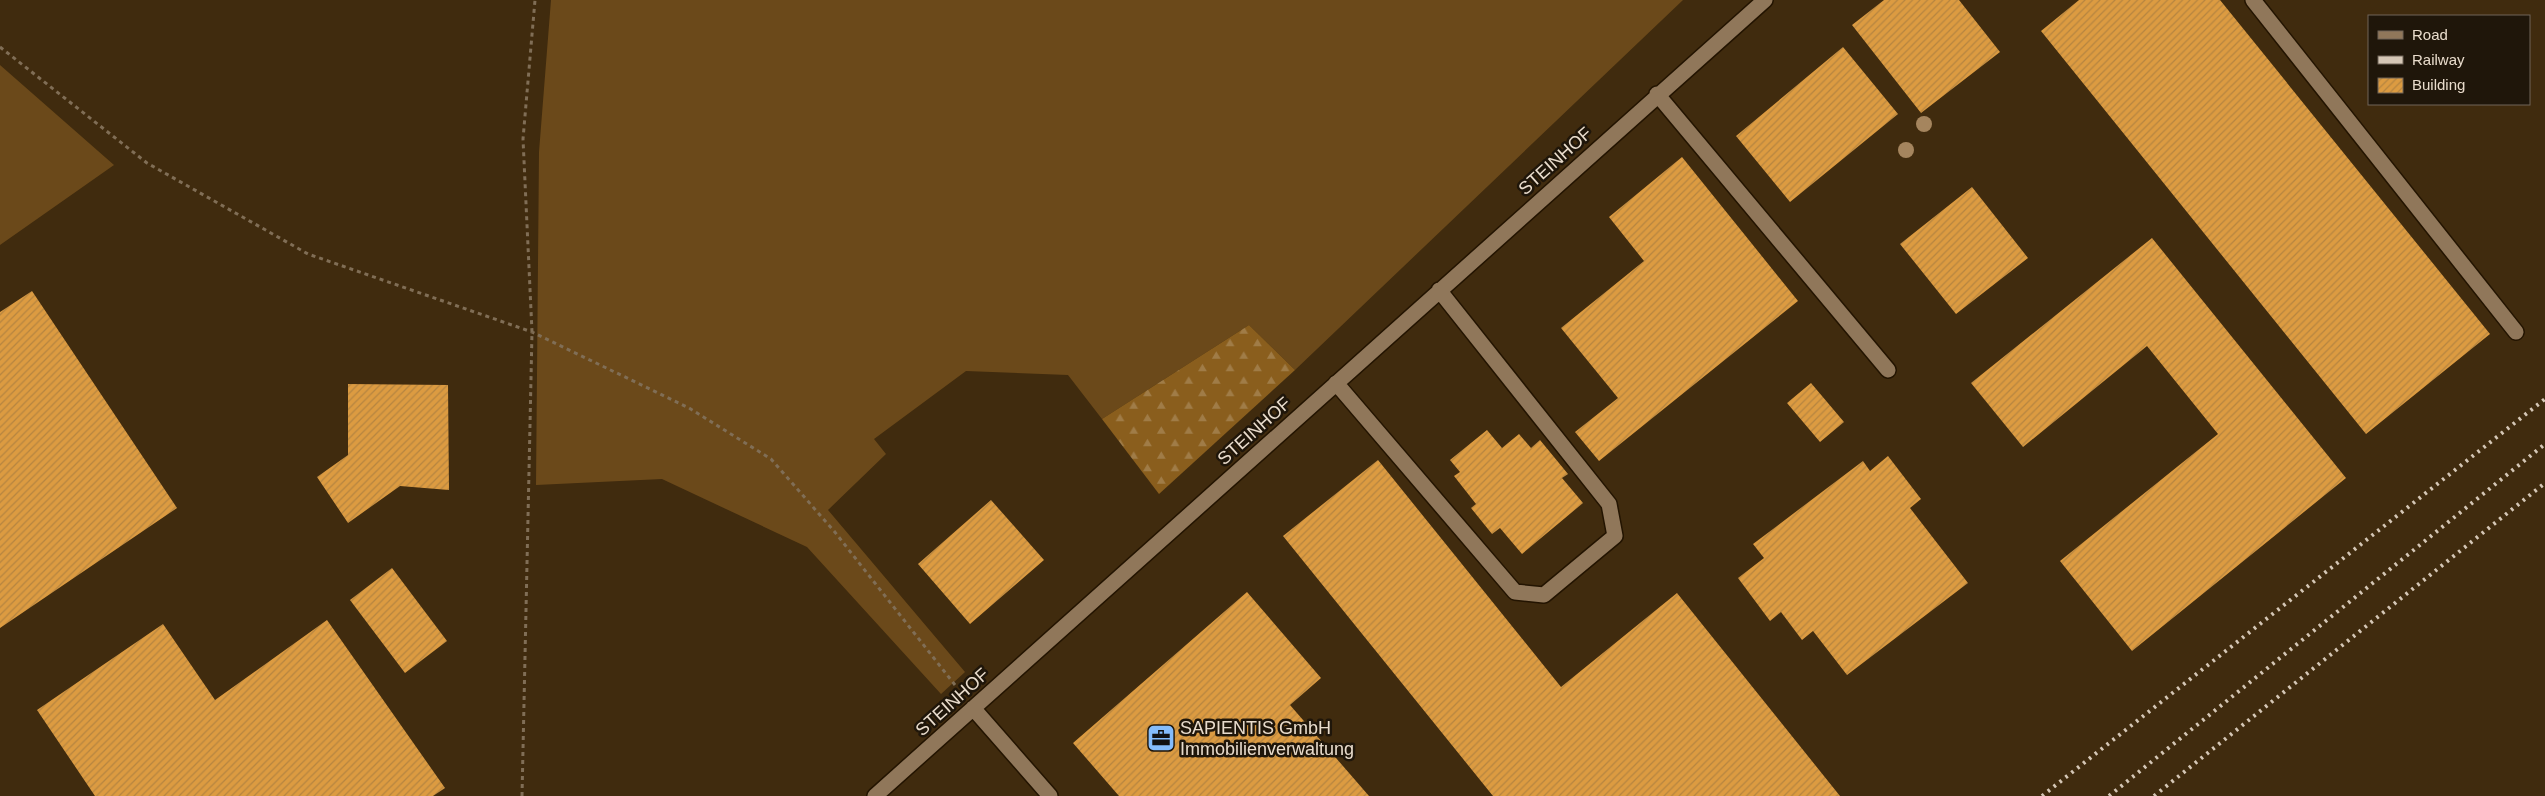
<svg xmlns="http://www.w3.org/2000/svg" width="2545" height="796" font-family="Helvetica,sans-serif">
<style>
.grass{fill:#6b491a}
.forest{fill:url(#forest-firs)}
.building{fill:url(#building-hatch)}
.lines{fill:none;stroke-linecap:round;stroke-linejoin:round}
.minor-casing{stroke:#231401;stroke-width:18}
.path{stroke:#806e56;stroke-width:3;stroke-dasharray:4 4;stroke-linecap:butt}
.minor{stroke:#90775a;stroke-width:15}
.rail{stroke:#d5c7b6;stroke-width:4;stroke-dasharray:2.5 5;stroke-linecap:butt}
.tree{fill:#a5855e}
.labels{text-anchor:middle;stroke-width:5;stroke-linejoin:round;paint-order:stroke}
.street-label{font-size:18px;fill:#e9dccc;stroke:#1f160a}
.poi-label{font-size:18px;fill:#e9dccc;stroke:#1f160a;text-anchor:start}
</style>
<defs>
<pattern id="forest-firs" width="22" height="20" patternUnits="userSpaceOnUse" patternTransform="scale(1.25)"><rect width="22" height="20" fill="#8a5e1d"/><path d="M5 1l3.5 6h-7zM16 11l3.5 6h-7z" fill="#a07c47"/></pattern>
<pattern id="building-hatch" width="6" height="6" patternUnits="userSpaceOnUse" patternTransform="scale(1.25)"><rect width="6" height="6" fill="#dc9b41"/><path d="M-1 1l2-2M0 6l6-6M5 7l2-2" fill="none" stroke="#b68540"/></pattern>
</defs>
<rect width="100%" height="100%" fill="#402b0e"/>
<path class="grass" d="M 551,0 L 1683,0 L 1295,370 L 1249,325 L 1102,419 L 1068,375 L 966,371 L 874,439 L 886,454 L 828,510 L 965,672 L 941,694 L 807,547 L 662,479 L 536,485 L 539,152 Z
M 0,65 L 114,165 L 0,245 Z"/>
<path class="forest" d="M 1249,325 L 1295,370 L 1159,494 L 1102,419 Z"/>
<path class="building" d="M 1884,0 L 1959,0 L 2000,52 L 1921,113 L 1852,25 Z
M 2079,0 L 2220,0 L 2490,334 L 2366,434 L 2041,31 Z
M 1843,47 L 1898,114 L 1790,202 L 1736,136 Z
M 1682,157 L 1798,301 L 1599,461 L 1575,432 L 1618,398 L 1561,328 L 1644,261 L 1609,217 Z
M 1972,187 L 2028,258 L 1956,314 L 1900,244 Z
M 2152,238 L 2346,478 L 2132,651 L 2060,561 L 2218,434 L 2147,346 L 2023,447 L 1971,383 Z
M 32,291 L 177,508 L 0,628 L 0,312 Z
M 1811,383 L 1844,422 L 1820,442 L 1787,403 Z
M 348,384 L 448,385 L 449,490 L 400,486 L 348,523 L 317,477 L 348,455 Z
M 1487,430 L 1502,448 L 1519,434 L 1531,448 L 1540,440 L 1568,474 L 1562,478 L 1583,503 L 1522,554 L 1500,528 L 1492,534 L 1471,508 L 1476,504 L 1454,476 L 1460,472 L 1450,460 Z
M 1888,456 L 1921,499 L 1910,508 L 1968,583 L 1847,675 L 1813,631 L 1802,640 L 1781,612 L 1770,621 L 1738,578 L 1764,558 L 1753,544 L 1863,461 L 1870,471 Z
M 1378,460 L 1561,687 L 1677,593 L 1840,796 L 1493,796 L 1283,536 Z
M 991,500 L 1044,560 L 970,624 L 918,564 Z
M 392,568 L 447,641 L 405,673 L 350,600 Z
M 1247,592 L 1321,678 L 1290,705 L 1369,796 L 1119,796 L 1073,743 Z
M 327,620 L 445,788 L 433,796 L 95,796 L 37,710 L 163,624 L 215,700 Z"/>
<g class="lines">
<defs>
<path id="minor" d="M 2253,0 L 2516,332
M 1657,94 L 1888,370
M 1336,383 L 1515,592 L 1544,595 L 1615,536 L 1609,504 L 1439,290
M 973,708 L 1050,796
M 875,796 L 1765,0"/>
</defs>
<use href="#minor" class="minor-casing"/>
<path class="path" d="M 0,47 L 147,163 L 308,254 L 532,332 L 689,408 L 771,459 L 834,531 L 955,685
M 522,796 L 532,332 L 523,139 L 535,0"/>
<use href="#minor" class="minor"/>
<path class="rail" d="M 2042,796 L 2545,399
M 2109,796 L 2545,444
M 2154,796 L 2545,483"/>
</g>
<g class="tree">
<circle cx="1924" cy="124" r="8"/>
<circle cx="1906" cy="150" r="8"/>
</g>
<defs>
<symbol id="office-square" viewBox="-11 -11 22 22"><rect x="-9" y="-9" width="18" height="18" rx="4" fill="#84bcfb" stroke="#1f160a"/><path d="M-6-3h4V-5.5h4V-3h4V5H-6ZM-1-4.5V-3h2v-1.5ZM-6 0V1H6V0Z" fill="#111"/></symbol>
</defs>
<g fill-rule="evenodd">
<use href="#office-square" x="1145" y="722" width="32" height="32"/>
</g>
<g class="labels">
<g class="street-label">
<text transform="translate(1555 161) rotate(-42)" y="6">STEINHOF</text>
<text transform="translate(1254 431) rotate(-42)" y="6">STEINHOF</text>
<text transform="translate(952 702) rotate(-42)" y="6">STEINHOF</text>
</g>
<g class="poi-label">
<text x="1180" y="734">SAPIENTIS GmbH<tspan x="1180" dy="21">Immobilienverwaltung</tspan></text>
</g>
</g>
<rect x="2368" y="15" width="162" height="90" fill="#1f160a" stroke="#706558"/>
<rect x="2378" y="31" width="25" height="8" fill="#90775a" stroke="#706558"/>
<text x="2412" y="40" font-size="15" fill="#e9dccc">Road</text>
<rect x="2378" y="56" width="25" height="8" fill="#d5c7b6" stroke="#706558"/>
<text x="2412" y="65" font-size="15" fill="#e9dccc">Railway</text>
<rect x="2378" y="78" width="25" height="15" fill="url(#building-hatch)" stroke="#706558"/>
<text x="2412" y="90" font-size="15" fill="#e9dccc">Building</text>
</svg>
